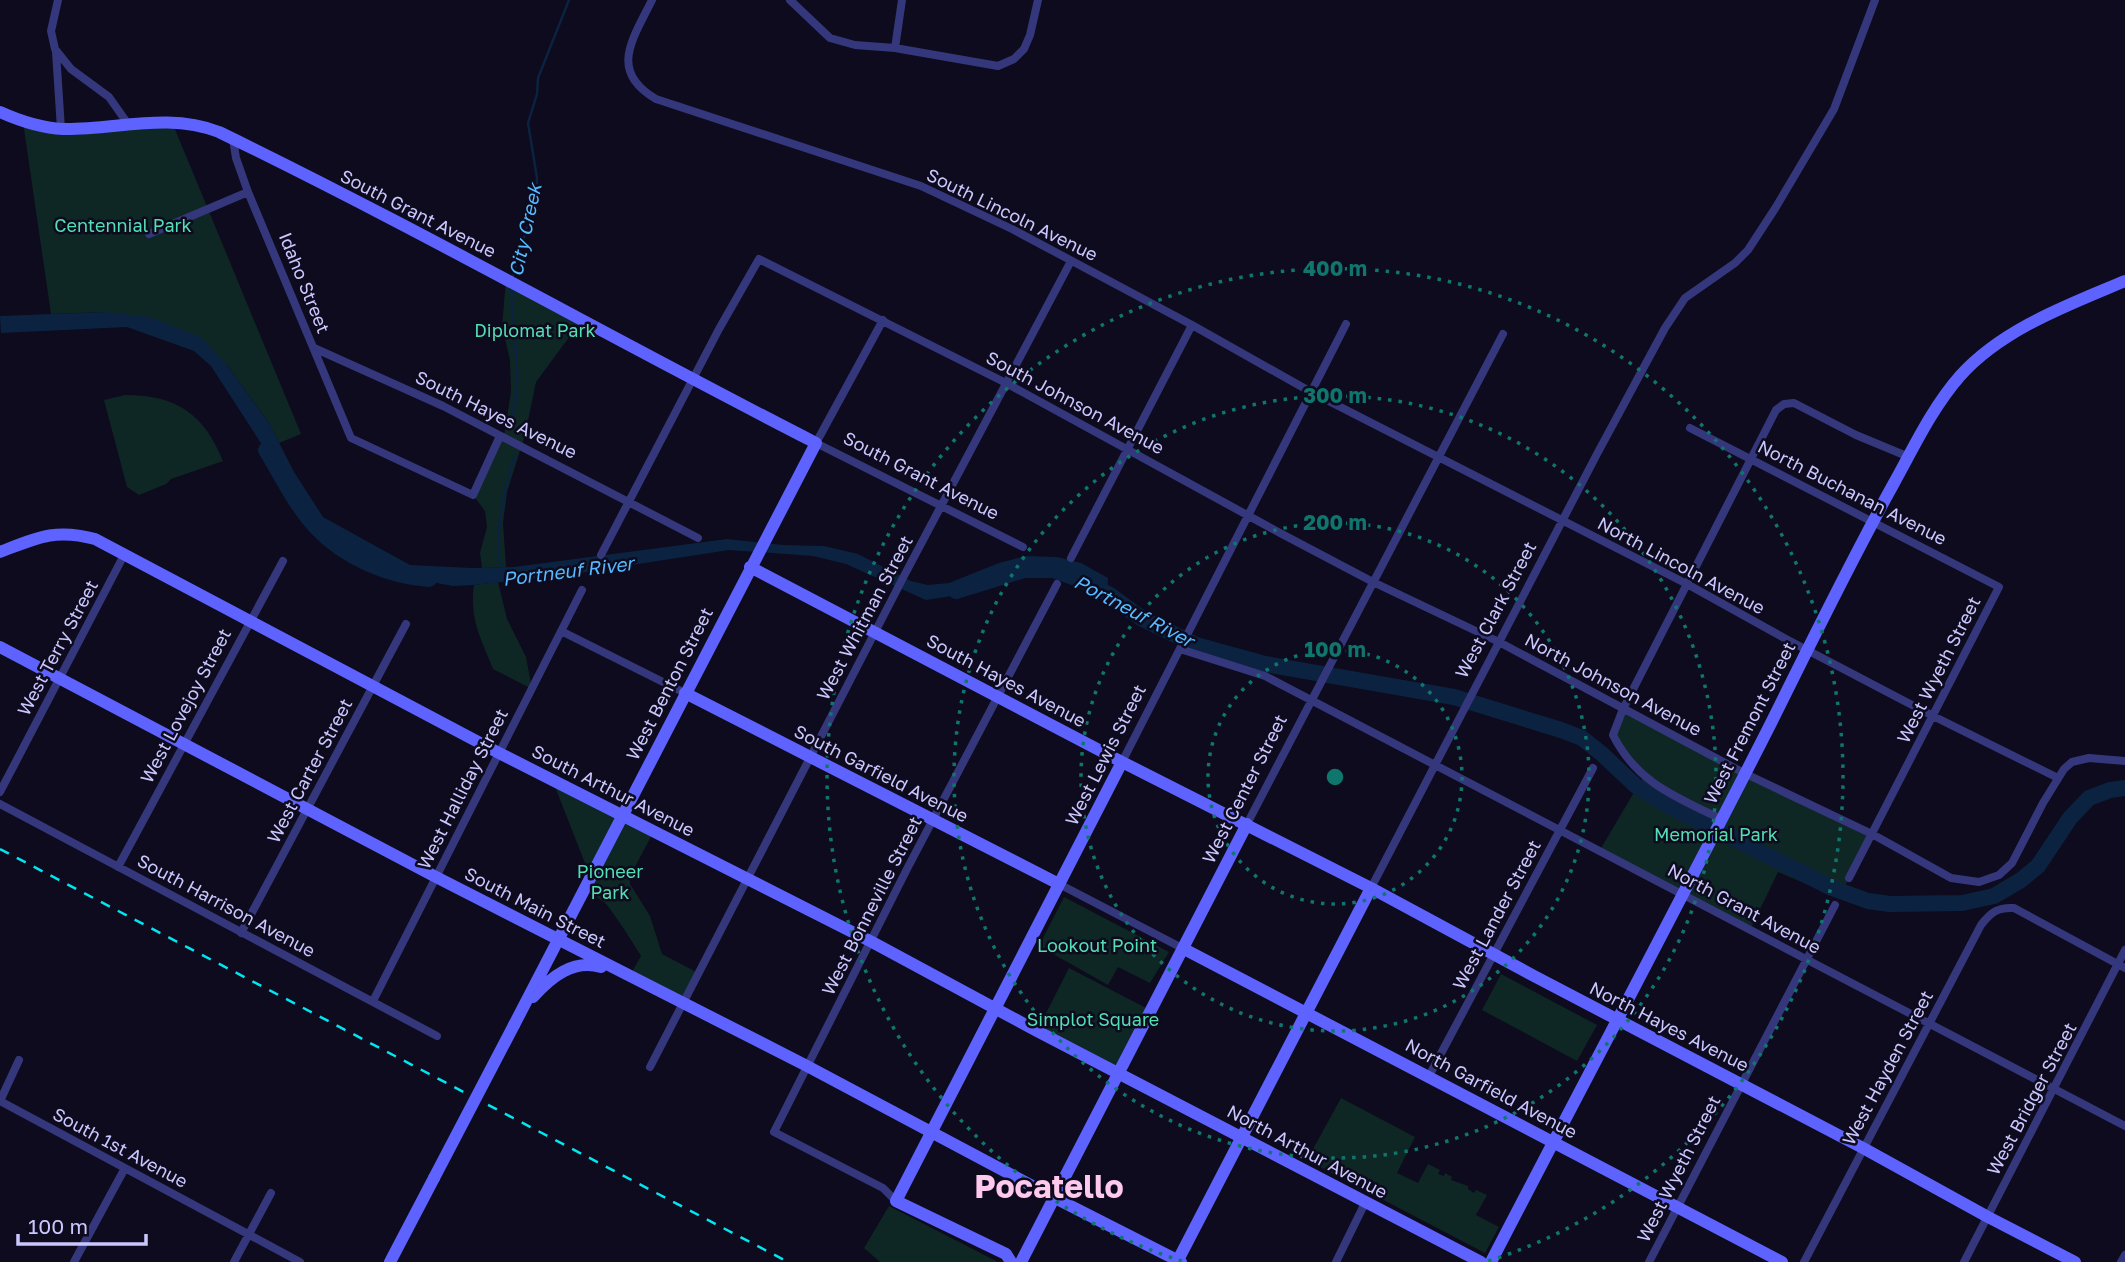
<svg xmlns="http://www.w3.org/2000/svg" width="2125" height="1262" font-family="'Golos Text',sans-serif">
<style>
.green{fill:#0e2724}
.water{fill:#0b2341}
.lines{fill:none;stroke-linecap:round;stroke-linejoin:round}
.stream{stroke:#0b2341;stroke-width:2.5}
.river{stroke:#0b2341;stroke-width:16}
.street{stroke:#35377c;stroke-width:8}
.secondary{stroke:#5e63ff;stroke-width:12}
.rail{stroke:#00e7f2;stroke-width:2.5;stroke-dasharray:10 9;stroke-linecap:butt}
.secondary-bridge{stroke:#5e63ff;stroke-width:12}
.ring{fill:none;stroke:#0f766e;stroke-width:3.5;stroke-dasharray:3.5 7}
.labels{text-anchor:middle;stroke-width:5;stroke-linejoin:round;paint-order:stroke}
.street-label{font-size:18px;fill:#cac7ff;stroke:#0d0b1d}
.park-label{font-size:18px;fill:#53dfb4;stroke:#0d0b1d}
.water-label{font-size:19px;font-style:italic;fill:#55baff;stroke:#0d0b1d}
.town-label{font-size:32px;font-weight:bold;fill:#ffc9ee;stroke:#0d0b1d}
.centre{fill:#0f766e;stroke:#0d0b1d;stroke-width:3.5}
.ring-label{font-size:21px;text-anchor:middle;font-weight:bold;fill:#0f766e;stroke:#0d0b1d;stroke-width:5;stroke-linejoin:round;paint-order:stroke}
</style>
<rect width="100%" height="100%" fill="#0d0b1d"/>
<path class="green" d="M 23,122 L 42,127 L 172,122 L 301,434 L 279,443 L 270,425 L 227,365 L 106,312 L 51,314 Z
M 506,280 L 581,321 L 536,382 L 525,435 L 507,492 L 503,523 L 506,567 L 482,568 L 480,553 L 487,527 L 485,511 L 473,495 L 500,436 L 504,437 L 511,392 L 510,360 L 502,326 Z
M 125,395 C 177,395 204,414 223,461 L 171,479 L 166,484 L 139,495 L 127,487 L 104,400 Z
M 498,582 L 507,619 L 526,657 L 532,689 L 493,669 C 481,639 469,618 474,585 Z
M 1623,709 L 1872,834 L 1839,898 L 1778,872 L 1750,930 L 1600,850 L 1643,777 L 1613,735 Z
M 552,779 L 654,831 L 630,876 L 630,884 L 650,916 L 662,954 L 700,974 L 684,1003 L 629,977 L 641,956 C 630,938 619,921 607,905 C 602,899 590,894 583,890 L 590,876 Z
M 1064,897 L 1169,952 L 1150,983 L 1118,967 L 1108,985 L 1039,946 Z
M 1069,968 L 1150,1010 L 1117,1072 L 1037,1031 Z
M 1501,974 L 1597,1025 L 1577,1061 L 1482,1010 Z
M 1341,1098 L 1415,1137 L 1397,1173 L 1418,1183 L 1428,1164 L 1440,1170 L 1438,1174 L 1444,1176 L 1445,1173 L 1452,1177 L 1451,1180 L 1468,1186 L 1468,1189 L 1474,1193 L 1476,1190 L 1487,1195 L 1476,1215 L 1499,1227 L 1485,1253 L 1307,1160 Z
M 889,1206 L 996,1261 L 997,1262 L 880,1262 L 864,1248 Z"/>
<path class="water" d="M 106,312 L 150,317 L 200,337 L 227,365 L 270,425 L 294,472 L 323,517 L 410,565 L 472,568 L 514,567 L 727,539 L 783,545 L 824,546 L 858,554 L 911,581 L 928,585 L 949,583 L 999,563 L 1026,556 L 1057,557 L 1081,563 L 1108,578 L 1107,595 L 1068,570 L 1029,565 L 996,572 L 967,591 L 952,596 L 926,600 L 846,564 L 813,556 L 729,550 L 567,575 L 474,585 L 453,586 L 409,578 L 356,557 L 312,522 L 211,366 L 194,351 L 127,327 L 1,333 L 0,316 Z"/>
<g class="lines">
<path class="stream" d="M 512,278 L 536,197 L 537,178 L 528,123 L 537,94 L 538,78 L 569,0
M 510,426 C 514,408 518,390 517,371 C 516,343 510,317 512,288
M 502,568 C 492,543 505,482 515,456"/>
<path class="river" d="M 266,450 C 282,476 296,506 317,528 C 345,558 389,576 429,579
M 956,591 L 1024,570 L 1053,570 L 1084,581 L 1110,595 L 1141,618 L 1196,645 L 1265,664 L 1454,697 L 1561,730 L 1582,738 L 1602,754 L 1636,786 L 1667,805 L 1832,888 L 1868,901 L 1890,904 L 1962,903 L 1994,896 L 2021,880 L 2038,866 L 2070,818 L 2089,798 L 2110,790 L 2125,788"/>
<path class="street" d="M 58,0 L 51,31 L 55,49 L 71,69 L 109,97 L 128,124
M 652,0 C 633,39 608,71 656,99 L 921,186 L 1012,229 L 1192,325 L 1311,392 L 1687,584 L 1786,639 L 1933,716 L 2058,778
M 790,0 L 830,38 L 855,45 L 895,48 L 998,66 L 1014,59 L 1024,49 L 1030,35 L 1038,0
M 895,48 L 902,0
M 56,52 L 61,129
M 233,139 L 236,158 L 248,192 L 351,438 L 473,495 L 500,436
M 149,234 L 248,192
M 883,320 L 816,443 L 1023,547
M 314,348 L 443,406 L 698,538
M 1690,428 L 1999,587 L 1849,878
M 601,555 L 719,329 L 759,259 L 1006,383 L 1280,533 L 1373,582 L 1499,642 L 1744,773 L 1872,834 L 1951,878 L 1979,882 L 1999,875 L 2012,863 L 2043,803 L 2064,769 L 2072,762 L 2089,758 L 2125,761
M 1071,558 L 1192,325
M 561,631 L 685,693
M 1180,649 L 1265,676 L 2125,1126
M 1122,762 L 1346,324
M 0,792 L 124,555
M 0,804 L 437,1036
M 1721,819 C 1676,797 1637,783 1613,735 L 1623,709 L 1776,410 L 1784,404 L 1794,403 L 1856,435 L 1909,457
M 1247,824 L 1503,334
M 118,867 L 283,561
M 1059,884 L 1184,949
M 1371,888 L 1597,454 L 1665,328 L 1685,298 L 1735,263 L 1748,250 L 1776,207 L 1834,109 L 1875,0
M 241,933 L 406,624
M 373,1001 L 582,590
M 650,1067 L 905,574 L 1071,261
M 1429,1076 L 1593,768
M 0,1101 L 300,1262
M 0,1101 L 19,1060
M 896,1201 L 883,1188 L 774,1132 L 908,867 L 1057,584
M 74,1262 L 125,1168
M 234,1262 L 271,1193
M 1336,1262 L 1365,1203
M 1649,1262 L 1835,905
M 1804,1262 L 1981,925 C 1991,912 1998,907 2014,908 L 2125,968
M 1964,1262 L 2125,950
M 2121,1262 L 2125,1255"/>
<path class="secondary" d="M 0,112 C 20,121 40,128 63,129 C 116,130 167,112 219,132 C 421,230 616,341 816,443 L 514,1025
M 0,552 C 36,538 55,528 95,539 L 499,753 L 872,942 L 1037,1031 L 1481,1262
M 750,567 L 1122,762 L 1371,888 L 1534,976 L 1863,1148 L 1988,1217 L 2075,1262
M 0,647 L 436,877 L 807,1066 L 1055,1198 L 1181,1262
M 685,693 L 1059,884
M 1184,949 L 1782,1262
M 533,997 C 551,977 573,959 601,967
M 390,1262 L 434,1178
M 1011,1262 L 1006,1254 L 896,1201 L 1122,762
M 1021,1262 L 1247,824
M 1177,1262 L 1371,888
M 1491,1262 C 1583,1084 1677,908 1768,729 C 1809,647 1849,564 1894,483 C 1914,447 1932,408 1960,376 C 2002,329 2068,305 2125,281"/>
<path class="rail" d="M 0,849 L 788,1262"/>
<path class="secondary-bridge" d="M 434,1178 L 514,1025"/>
</g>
<g class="ring">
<circle cx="1335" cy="777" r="127"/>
<circle cx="1335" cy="777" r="254"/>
<circle cx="1335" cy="777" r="381"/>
<path d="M1182 1261A508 508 0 1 1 1488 1261"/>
</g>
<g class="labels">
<g class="street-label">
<text transform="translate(418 214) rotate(27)" y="6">South Grant Avenue</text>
<text transform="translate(1012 215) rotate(26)" y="6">South Lincoln Avenue</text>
<text transform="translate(304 283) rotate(68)" y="6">Idaho Street</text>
<text transform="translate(1075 403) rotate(28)" y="6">South Johnson Avenue</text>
<text transform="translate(496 415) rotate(26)" y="6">South Hayes Avenue</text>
<text transform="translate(921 476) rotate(27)" y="6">South Grant Avenue</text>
<text transform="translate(1852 493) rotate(27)" y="6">North Buchanan Avenue</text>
<text transform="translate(1681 566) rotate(28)" y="6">North Lincoln Avenue</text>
<text transform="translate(1496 610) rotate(-62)" y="6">West Clark Street</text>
<text transform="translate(865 618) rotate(-62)" y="6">West Whitman Street</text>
<text transform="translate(58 648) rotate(-62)" y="6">West Terry Street</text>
<text transform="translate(1939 670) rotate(-63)" y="6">West Wyeth Street</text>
<text transform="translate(1006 681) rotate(28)" y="6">South Hayes Avenue</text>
<text transform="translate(670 684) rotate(-63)" y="6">West Benton Street</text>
<text transform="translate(1613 685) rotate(28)" y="6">North Johnson Avenue</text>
<text transform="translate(186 706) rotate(-62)" y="6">West Lovejoy Street</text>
<text transform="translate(1750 723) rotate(-63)" y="6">West Fremont Street</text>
<text transform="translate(1106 755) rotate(-63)" y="6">West Lewis Street</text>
<text transform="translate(310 771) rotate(-62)" y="6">West Carter Street</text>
<text transform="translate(881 774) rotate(27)" y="6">South Garfield Avenue</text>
<text transform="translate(463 789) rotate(-63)" y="6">West Halliday Street</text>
<text transform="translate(1245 789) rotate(-63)" y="6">West Center Street</text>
<text transform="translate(613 791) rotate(27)" y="6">South Arthur Avenue</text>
<text transform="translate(226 906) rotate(28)" y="6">South Harrison Avenue</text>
<text transform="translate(872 906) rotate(-63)" y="6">West Bonneville Street</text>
<text transform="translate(535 908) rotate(27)" y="6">South Main Street</text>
<text transform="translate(1744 909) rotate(28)" y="6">North Grant Avenue</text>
<text transform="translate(1497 915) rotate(-62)" y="6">West Lander Street</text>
<text transform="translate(1669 1027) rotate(27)" y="6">North Hayes Avenue</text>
<text transform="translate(1888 1068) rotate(-62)" y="6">West Hayden Street</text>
<text transform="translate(1491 1089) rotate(28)" y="6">North Garfield Avenue</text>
<text transform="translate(2032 1099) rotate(-62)" y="6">West Bridger Street</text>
<text transform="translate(120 1148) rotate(28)" y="6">South 1st Avenue</text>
<text transform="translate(1307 1152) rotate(28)" y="6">North Arthur Avenue</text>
<text transform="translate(1679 1169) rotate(-63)" y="6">West Wyeth Street</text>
</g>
<g class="park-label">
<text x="123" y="232">Centennial Park</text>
<text x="535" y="337">Diplomat Park</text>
<text x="1716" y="841">Memorial Park</text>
<text x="610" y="878">Pioneer<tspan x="610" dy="21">Park</tspan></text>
<text x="1097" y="952">Lookout Point</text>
<text x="1093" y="1026">Simplot Square</text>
</g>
<g class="water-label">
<text transform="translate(525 230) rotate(-78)" y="7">City Creek</text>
<text transform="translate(568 571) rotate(-7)" y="7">Portneuf River</text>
<text transform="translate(1134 611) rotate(28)" y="7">Portneuf River</text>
</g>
<g class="town-label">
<text x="1049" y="1198">Pocatello</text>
</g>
</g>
<circle cx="1335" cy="777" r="10" class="centre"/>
<g class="ring-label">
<text x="1335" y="276">400 m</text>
<text x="1335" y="403">300 m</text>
<text x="1335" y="530">200 m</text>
<text x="1335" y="657">100 m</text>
</g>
<path d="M18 1234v10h128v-10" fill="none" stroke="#cac7ff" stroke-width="3.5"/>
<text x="28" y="1234" font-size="21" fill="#cac7ff" stroke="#0d0b1d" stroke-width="5" paint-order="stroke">100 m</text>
</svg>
